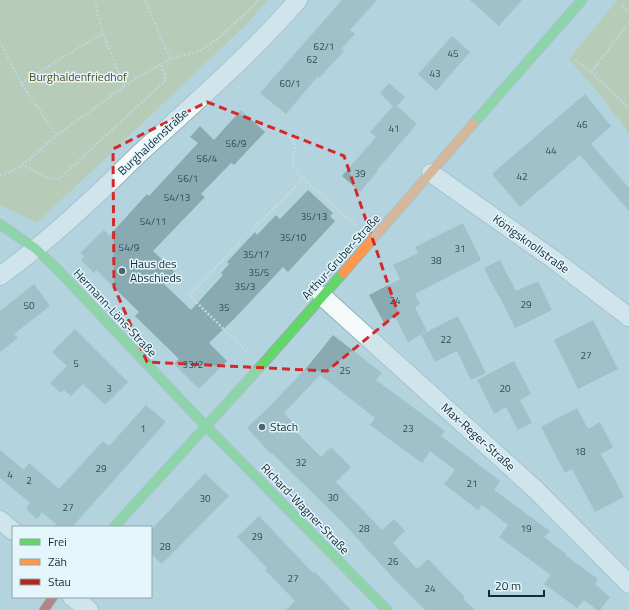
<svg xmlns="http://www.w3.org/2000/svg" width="629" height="610" font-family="'Titillium Web',sans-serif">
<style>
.green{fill:#bcc48b}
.building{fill:#89aab0}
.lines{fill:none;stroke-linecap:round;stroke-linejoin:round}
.street-casing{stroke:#97b0b9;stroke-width:20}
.fast-casing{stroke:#97b0b9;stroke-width:11}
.slow-casing{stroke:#97b0b9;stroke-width:11}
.jam-casing{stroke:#97b0b9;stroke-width:11}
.path{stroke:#ccd7da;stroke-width:2.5;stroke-dasharray:2 2;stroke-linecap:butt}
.street{stroke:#f4f9fa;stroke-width:18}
.fast{stroke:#63d668;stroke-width:9}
.slow{stroke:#ff974d;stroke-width:9}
.jam{stroke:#b3261e;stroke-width:9}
.marked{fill:none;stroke:#d62828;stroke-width:3;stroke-dasharray:8 5;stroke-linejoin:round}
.poi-dot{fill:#4b6670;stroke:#e4f5fc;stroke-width:1.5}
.labels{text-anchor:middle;stroke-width:3;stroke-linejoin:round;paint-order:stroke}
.number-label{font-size:10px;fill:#304b53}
.park-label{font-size:12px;fill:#534d1b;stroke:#e4f5fc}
.street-label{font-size:12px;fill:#132b34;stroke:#e4f5fc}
.poi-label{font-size:12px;fill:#132b34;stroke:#e4f5fc;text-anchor:start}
</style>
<rect width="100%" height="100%" fill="#b3d4df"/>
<path class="green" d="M 0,0 L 268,0 L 246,25 L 37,223 L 0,205 Z
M 617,0 L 629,0 L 629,134 L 601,96 L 569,59 Z"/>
<path class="building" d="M 342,0 L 377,0 L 350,30 L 355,34 L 341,49 L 344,51 L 319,78 L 318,76 L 286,114 L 260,93 Z
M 470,0 L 522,0 L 499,26 Z
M 452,36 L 470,52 L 436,91 L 418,74 Z
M 389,83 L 405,97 L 397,106 L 417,124 L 377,170 L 378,171 L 360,192 L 342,176 L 376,137 L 370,132 L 393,106 L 380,93 Z
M 585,94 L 611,126 L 591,144 L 629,188 L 629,211 L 580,155 L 520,207 L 492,174 Z
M 241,110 L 265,132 L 234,165 L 231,163 L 201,194 L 205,197 L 153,251 L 175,272 L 164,284 L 191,310 L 223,275 L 221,273 L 229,264 L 227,262 L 255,232 L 257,235 L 276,215 L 280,219 L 308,190 L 333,213 L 330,216 L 335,221 L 288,272 L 283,267 L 234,319 L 209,343 L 227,361 L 199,389 L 174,364 L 179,359 L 135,316 L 139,312 L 96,270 L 94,273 L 81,260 L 84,256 L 80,253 L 104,230 L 109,236 L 147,194 L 149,196 L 198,143 L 190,137 L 200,126 L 214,140 Z
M 463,223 L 481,260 L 415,294 L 420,304 L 415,307 L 427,331 L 408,342 L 395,317 L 384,323 L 369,295 L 400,279 L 393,265 L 418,253 L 415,247 Z
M 500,260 L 516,291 L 538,281 L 552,310 L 515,328 L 499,296 L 499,297 L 484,268 Z
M 34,284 L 50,306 L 14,334 L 18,338 L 0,352 L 0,311 Z
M 458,316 L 486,373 L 471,380 L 457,351 L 435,362 L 421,335 Z
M 593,320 L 618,369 L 578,389 L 554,340 Z
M 75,329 L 128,382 L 105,405 L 83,384 L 71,396 L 64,390 L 61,393 L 50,383 L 67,366 L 52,352 Z
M 333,335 L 382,373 L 376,380 L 445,431 L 441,436 L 500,481 L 494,490 L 550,531 L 544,537 L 566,554 L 565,555 L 598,579 L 595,584 L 610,597 L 600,610 L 597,610 L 584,600 L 577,608 L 544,584 L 551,575 L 499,537 L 508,525 L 482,505 L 478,510 L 444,484 L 455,470 L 430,451 L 422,463 L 370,425 L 375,418 L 320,375 L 284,413 L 298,428 L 295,431 L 321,457 L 331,447 L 351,467 L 336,482 L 382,530 L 394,519 L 405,531 L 393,543 L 417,569 L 428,559 L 465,597 L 463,599 L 475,610 L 425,610 L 394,579 L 346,526 L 272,453 L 271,454 L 247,428 L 272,404 L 308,366 Z
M 514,361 L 531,394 L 520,400 L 532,423 L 518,430 L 506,407 L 494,414 L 477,380 Z
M 146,405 L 166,422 L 72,527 L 59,527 L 42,512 L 37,519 L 26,509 L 30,503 L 0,478 L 0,450 L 24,470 L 29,463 L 59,489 L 103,441 L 109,446 Z
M 577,408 L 588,429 L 600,422 L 613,447 L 601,454 L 624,497 L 595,512 L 572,469 L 565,473 L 541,427 Z
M 205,473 L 229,496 L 162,564 L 151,554 L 151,530 Z
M 259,516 L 313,573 L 314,571 L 351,610 L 286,610 L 295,601 L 265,570 L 267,568 L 237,537 Z"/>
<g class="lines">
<defs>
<path id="street" d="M 431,173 L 553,259 L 629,317
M 0,276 C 33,252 64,226 93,198 C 110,183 125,167 141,152 C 195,103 250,55 298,0
M 322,296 L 536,490 L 629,584
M 0,520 L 13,531
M 72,597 L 89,610"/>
<path id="fast" d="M 473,124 L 582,0
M 0,224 L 36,249 L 57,269 L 196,416 L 387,610
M 114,527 L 261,366 L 343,273"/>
<path id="slow" d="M 343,273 L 473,124"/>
<path id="jam" d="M 44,610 L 53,597"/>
</defs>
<use href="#street" class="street-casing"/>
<use href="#fast" class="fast-casing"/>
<use href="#slow" class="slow-casing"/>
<use href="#jam" class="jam-casing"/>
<path class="path" d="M 145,0 L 170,59
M 622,6 L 629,12
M 0,42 L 21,83 L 57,136
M 575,60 L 591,72 L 629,108
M 591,72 L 629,23
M 21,83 L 103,33
M 124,86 L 170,59 L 200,51 L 219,38 L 259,0
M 237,87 L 292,139 C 298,150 292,153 293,162 C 293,167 296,171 299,175 L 358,227
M 22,164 L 45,177 L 59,179 L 166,80 L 161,64
M 0,175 C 20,172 41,148 57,135 C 79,119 102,103 124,86 L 103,33 L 94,0
M 252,230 L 303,179
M 243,239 L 189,295 L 247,352"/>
<use href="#street" class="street"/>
<use href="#fast" class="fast"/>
<use href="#slow" class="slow"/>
<use href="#jam" class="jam"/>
</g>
<path d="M0 0H629V610H0ZM 207,102 L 344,156 L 398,313 L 327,371 L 147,362 L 114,287 L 113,149 Z" fill="#b3d4df" fill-opacity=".55" fill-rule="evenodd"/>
<path class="marked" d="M 207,102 L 344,156 L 398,313 L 327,371 L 147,362 L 114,287 L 113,149 Z"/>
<g class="poi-dot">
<circle cx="122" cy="271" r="4"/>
<circle cx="262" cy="427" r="4"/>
</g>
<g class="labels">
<g class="number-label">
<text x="324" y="50">62/1</text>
<text x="453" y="57">45</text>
<text x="312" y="63">62</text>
<text x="435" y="77">43</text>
<text x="290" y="87">60/1</text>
<text x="582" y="128">46</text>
<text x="394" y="132">41</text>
<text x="236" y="147">56/9</text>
<text x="551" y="154">44</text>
<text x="207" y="162">56/4</text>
<text x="360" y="177">39</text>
<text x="522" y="180">42</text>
<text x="188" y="182">56/1</text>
<text x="177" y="201">54/13</text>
<text x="314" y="220">35/13</text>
<text x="153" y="225">54/11</text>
<text x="293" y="241">35/10</text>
<text x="129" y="251">54/9</text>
<text x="460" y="252">31</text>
<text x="256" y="258">35/17</text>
<text x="436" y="264">38</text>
<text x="259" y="276">35/5</text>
<text x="245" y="290">35/3</text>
<text x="395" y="304">24</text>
<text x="526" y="308">29</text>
<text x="29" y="309">50</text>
<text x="224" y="311">35</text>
<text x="446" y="343">22</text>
<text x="586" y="359">27</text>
<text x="76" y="367">5</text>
<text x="193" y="368">33/2</text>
<text x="345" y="374">25</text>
<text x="109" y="392">3</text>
<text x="505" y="392">20</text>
<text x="143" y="432">1</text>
<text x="408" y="432">23</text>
<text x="580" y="455">18</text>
<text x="301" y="466">32</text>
<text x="101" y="472">29</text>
<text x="10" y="478">4</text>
<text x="29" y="484">2</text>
<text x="472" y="487">21</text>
<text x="333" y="501">30</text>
<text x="205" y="502">30</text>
<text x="68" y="511">27</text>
<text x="364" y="532">28</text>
<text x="526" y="532">19</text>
<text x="257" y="540">29</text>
<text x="165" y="550">28</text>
<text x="393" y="565">26</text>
<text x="293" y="582">27</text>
<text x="430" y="592">24</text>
</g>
<g class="park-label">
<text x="78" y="81">Burghaldenfriedhof</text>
</g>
<g class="street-label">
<text transform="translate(153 142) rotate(-43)" y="4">Burghaldenstraße</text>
<text transform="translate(531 244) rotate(36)" y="4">Königsknollstraße</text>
<text transform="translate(341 257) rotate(-48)" y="4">Arthur-Gruber-Straße</text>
<text transform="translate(115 313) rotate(47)" y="4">Hermann-Löns-Straße</text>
<text transform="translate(478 437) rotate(42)" y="4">Max-Reger-Straße</text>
<text transform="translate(305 509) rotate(46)" y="4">Richard-Wagner-Straße</text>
</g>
<g class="poi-label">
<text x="130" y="268">Haus des<tspan x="130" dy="14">Abschieds</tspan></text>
<text x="270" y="431">Stach</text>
</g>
</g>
<rect x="12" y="526" width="140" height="72" fill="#e4f5fc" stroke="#90a4ac"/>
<rect x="20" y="539" width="20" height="6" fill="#63d668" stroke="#90a4ac"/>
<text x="48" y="546" font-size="12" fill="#132b34">Frei</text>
<rect x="20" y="559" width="20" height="6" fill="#ff974d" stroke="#90a4ac"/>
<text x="48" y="566" font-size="12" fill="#132b34">Zäh</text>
<rect x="20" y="579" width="20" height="6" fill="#b3261e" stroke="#90a4ac"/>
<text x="48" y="586" font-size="12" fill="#132b34">Stau</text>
<path d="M489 590v6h55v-6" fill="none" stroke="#132b34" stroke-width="2"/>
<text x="495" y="590" font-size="12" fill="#132b34" stroke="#e4f5fc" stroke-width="3" paint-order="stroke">20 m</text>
</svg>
